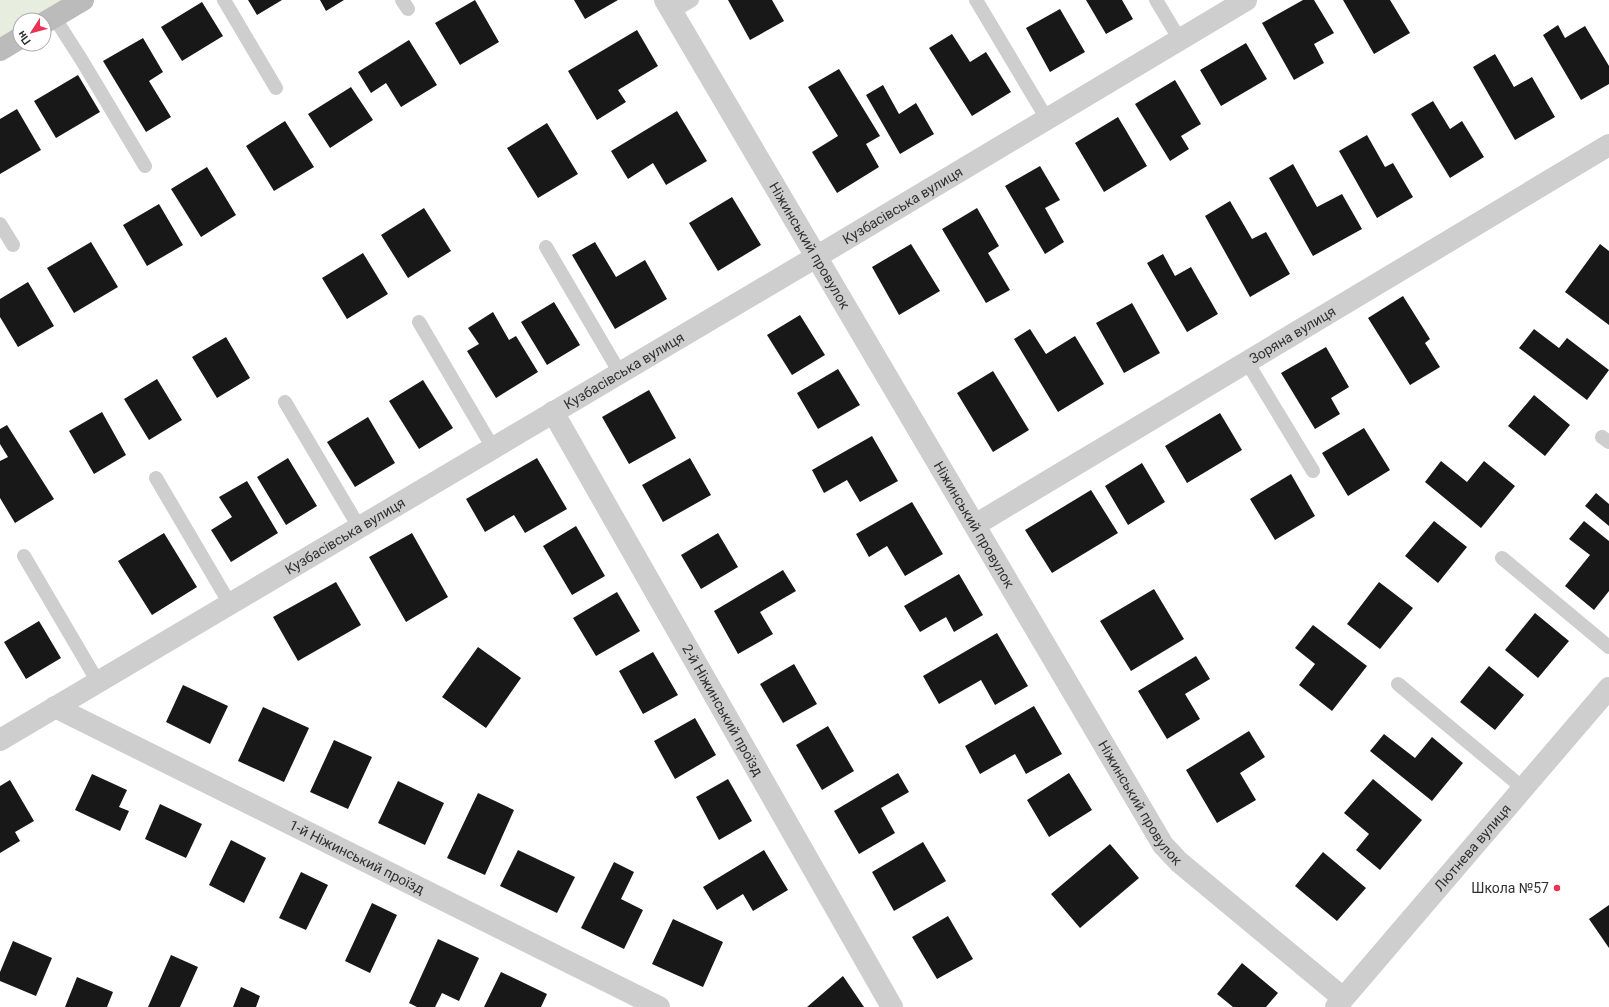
<svg xmlns="http://www.w3.org/2000/svg" width="1609" height="1007" font-family="Roboto,sans-serif">
<style>
.green{fill:#e8eedf}
.building{fill:#181818}
.lines{fill:none;stroke-linecap:round;stroke-linejoin:round}
.lane{stroke:#cecece;stroke-width:14}
.street{stroke:#cecece;stroke-width:22}
.secondary{stroke:#bbb;stroke-width:22}
.poi-dot{fill:#e73453;stroke:#fff;stroke-width:1.5}
.labels{text-anchor:middle;stroke-width:4;stroke-linejoin:round;paint-order:stroke}
.street-label{font-size:14px;fill:#313131;stroke:#fff}
.poi-label{font-size:14px;fill:#313131;stroke:#fff;text-anchor:end}
</style>
<rect width="100%" height="100%" fill="#fff"/>
<path class="green" d="M 0,0 L 82,0 L 44,20 L 20,20 L 20,37 L 0,49 Z"/>
<path class="building" d="M 248,0 L 282,0 L 257,15 Z
M 320,0 L 344,0 L 326,11 Z
M 475,0 L 499,42 L 460,65 L 435,23 Z
M 574,0 L 618,0 L 585,19 Z
M 728,0 L 772,0 L 784,21 L 750,40 Z
M 1086,0 L 1122,0 L 1133,19 L 1106,34 Z
M 1303,0 L 1314,0 L 1334,33 L 1314,44 L 1324,63 L 1294,80 L 1262,23 Z
M 1343,0 L 1390,0 L 1410,33 L 1374,54 Z
M 202,2 L 223,36 L 182,61 L 161,27 Z
M 1060,9 L 1085,52 L 1050,72 L 1026,28 Z
M 1558,25 L 1565,38 L 1585,26 L 1609,66 L 1609,84 L 1581,100 L 1543,35 Z
M 637,30 L 658,66 L 618,90 L 626,102 L 597,120 L 568,71 Z
M 952,34 L 970,62 L 986,52 L 1011,92 L 972,116 L 929,48 Z
M 143,38 L 163,72 L 149,81 L 171,117 L 146,132 L 103,61 Z
M 409,40 L 437,85 L 401,107 L 386,83 L 371,93 L 358,72 Z
M 1246,43 L 1267,79 L 1221,106 L 1200,70 Z
M 1495,54 L 1514,87 L 1532,77 L 1555,117 L 1515,140 L 1473,67 Z
M 839,69 L 880,136 L 866,144 L 879,167 L 837,193 L 812,152 L 838,136 L 808,87 Z
M 78,75 L 100,112 L 56,138 L 34,101 Z
M 1175,80 L 1201,124 L 1181,136 L 1189,149 L 1170,161 L 1135,104 Z
M 883,85 L 899,114 L 916,103 L 934,134 L 900,154 L 866,95 Z
M 351,87 L 373,120 L 330,148 L 308,114 Z
M 1433,101 L 1450,129 L 1462,121 L 1484,157 L 1450,178 L 1411,114 Z
M 17,109 L 41,150 L 0,174 L 0,119 Z
M 677,111 L 707,161 L 666,185 L 653,163 L 628,179 L 611,151 Z
M 1118,117 L 1147,166 L 1104,192 L 1075,143 Z
M 285,121 L 314,167 L 274,191 L 246,146 Z
M 547,123 L 578,174 L 538,198 L 507,148 Z
M 1367,135 L 1385,167 L 1393,163 L 1413,197 L 1377,218 L 1339,151 Z
M 1293,164 L 1317,207 L 1342,194 L 1362,229 L 1313,256 L 1269,178 Z
M 1040,166 L 1060,200 L 1045,208 L 1064,242 L 1045,254 L 1005,186 Z
M 207,167 L 236,215 L 201,237 L 171,189 Z
M 732,197 L 761,245 L 718,271 L 689,223 Z
M 1230,201 L 1252,239 L 1266,232 L 1290,274 L 1250,297 L 1205,216 Z
M 159,204 L 183,245 L 147,266 L 123,225 Z
M 424,208 L 451,251 L 408,278 L 381,235 Z
M 977,208 L 999,246 L 988,253 L 1010,290 L 986,303 L 942,229 Z
M 91,242 L 118,287 L 74,313 L 47,268 Z
M 595,242 L 616,277 L 645,260 L 667,299 L 615,329 L 572,255 Z
M 911,244 L 940,291 L 899,315 L 872,267 Z
M 1600,244 L 1609,251 L 1609,325 L 1565,292 Z
M 363,253 L 388,294 L 347,319 L 322,278 Z
M 1163,254 L 1175,276 L 1191,267 L 1218,314 L 1187,332 L 1147,263 Z
M 28,282 L 54,326 L 18,347 L 0,317 L 0,299 Z
M 1403,296 L 1430,339 L 1425,343 L 1440,367 L 1410,385 L 1368,318 Z
M 554,302 L 580,345 L 547,365 L 521,322 Z
M 1132,303 L 1160,353 L 1124,373 L 1096,323 Z
M 493,312 L 509,340 L 516,336 L 538,372 L 496,398 L 467,351 L 479,344 L 468,328 Z
M 800,315 L 825,355 L 792,375 L 767,335 Z
M 1030,329 L 1046,354 L 1075,336 L 1104,384 L 1058,412 L 1014,339 Z
M 1534,329 L 1559,348 L 1567,338 L 1609,370 L 1587,400 L 1519,348 Z
M 226,337 L 250,378 L 217,398 L 192,357 Z
M 1326,347 L 1349,387 L 1331,398 L 1340,414 L 1315,429 L 1281,373 Z
M 838,369 L 860,405 L 818,429 L 797,393 Z
M 993,371 L 1029,430 L 993,452 L 957,393 Z
M 157,379 L 182,420 L 149,440 L 124,399 Z
M 423,380 L 453,428 L 419,449 L 389,401 Z
M 649,390 L 676,438 L 629,464 L 602,417 Z
M 1534,395 L 1570,425 L 1545,456 L 1508,426 Z
M 102,412 L 126,455 L 94,474 L 69,431 Z
M 1220,413 L 1242,450 L 1187,483 L 1165,446 Z
M 368,417 L 395,463 L 355,487 L 327,442 Z
M 7,425 L 54,499 L 15,523 L 0,498 L 0,461 L 8,457 L 0,444 L 0,429 Z
M 1364,428 L 1390,470 L 1348,496 L 1322,453 Z
M 872,436 L 898,481 L 860,502 L 847,480 L 824,493 L 812,470 Z
M 288,458 L 317,506 L 286,525 L 257,477 Z
M 537,458 L 567,509 L 525,533 L 514,515 L 485,532 L 466,499 Z
M 690,458 L 711,495 L 663,522 L 642,485 Z
M 1441,461 L 1467,482 L 1484,461 L 1515,486 L 1481,528 L 1425,482 Z
M 1142,463 L 1165,502 L 1128,525 L 1105,486 Z
M 1291,474 L 1315,516 L 1275,540 L 1250,499 Z
M 247,481 L 278,533 L 231,562 L 211,530 L 232,517 L 219,497 Z
M 1091,490 L 1118,533 L 1052,573 L 1025,530 Z
M 1596,493 L 1609,504 L 1609,526 L 1585,506 Z
M 912,502 L 943,554 L 905,576 L 887,546 L 869,557 L 856,534 Z
M 1434,521 L 1467,547 L 1438,583 L 1405,556 Z
M 1584,521 L 1609,541 L 1609,591 L 1594,610 L 1565,586 L 1590,555 L 1569,539 Z
M 576,526 L 605,576 L 572,595 L 543,546 Z
M 164,533 L 197,587 L 152,615 L 118,561 Z
M 412,533 L 448,597 L 406,622 L 369,557 Z
M 718,533 L 738,567 L 701,589 L 681,555 Z
M 783,570 L 796,591 L 760,612 L 773,634 L 738,654 L 714,611 Z
M 959,574 L 983,615 L 954,632 L 946,617 L 920,632 L 904,606 Z
M 336,582 L 361,625 L 298,661 L 273,617 Z
M 1379,582 L 1413,608 L 1380,649 L 1347,624 Z
M 1154,589 L 1184,639 L 1131,671 L 1100,621 Z
M 617,592 L 640,631 L 596,656 L 573,618 Z
M 1535,613 L 1569,641 L 1538,678 L 1505,650 Z
M 39,621 L 61,658 L 26,679 L 4,642 Z
M 1313,625 L 1367,666 L 1332,711 L 1299,685 L 1315,664 L 1295,648 Z
M 997,633 L 1028,686 L 995,705 L 981,680 L 939,704 L 923,676 Z
M 478,647 L 521,678 L 486,728 L 442,697 Z
M 653,652 L 678,695 L 643,714 L 619,671 Z
M 1196,656 L 1210,679 L 1185,694 L 1200,719 L 1167,739 L 1138,691 Z
M 794,664 L 817,704 L 783,723 L 760,684 Z
M 1489,666 L 1524,695 L 1495,730 L 1460,702 Z
M 183,685 L 228,706 L 210,744 L 166,722 Z
M 1034,706 L 1062,754 L 1026,774 L 1015,754 L 980,774 L 965,746 Z
M 263,707 L 309,728 L 284,782 L 238,761 Z
M 695,718 L 716,755 L 675,779 L 654,741 Z
M 828,726 L 854,771 L 822,790 L 796,745 Z
M 1249,731 L 1265,757 L 1240,773 L 1256,800 L 1217,823 L 1186,770 Z
M 1384,734 L 1415,758 L 1432,737 L 1463,763 L 1432,801 L 1370,751 Z
M 334,740 L 372,757 L 348,809 L 310,792 Z
M 898,773 L 909,792 L 881,808 L 895,833 L 859,854 L 834,811 Z
M 1069,773 L 1092,810 L 1049,837 L 1027,800 Z
M 92,774 L 127,790 L 119,807 L 129,811 L 120,831 L 75,810 Z
M 728,779 L 752,821 L 719,840 L 696,797 Z
M 1373,779 L 1422,820 L 1380,870 L 1356,850 L 1369,834 L 1344,813 Z
M 10,780 L 34,821 L 15,832 L 20,841 L 0,853 L 0,786 Z
M 398,781 L 444,803 L 425,845 L 378,823 Z
M 478,793 L 514,810 L 485,875 L 447,858 Z
M 160,804 L 202,824 L 186,858 L 145,839 Z
M 231,840 L 266,858 L 244,903 L 209,885 Z
M 923,842 L 946,881 L 894,911 L 872,872 Z
M 1110,844 L 1139,878 L 1080,928 L 1051,894 Z
M 518,850 L 575,877 L 557,913 L 500,886 Z
M 764,850 L 788,890 L 753,911 L 743,894 L 717,910 L 703,887 Z
M 1323,852 L 1366,888 L 1337,921 L 1295,886 Z
M 614,862 L 634,872 L 621,899 L 643,910 L 624,949 L 581,928 Z
M 301,872 L 328,885 L 306,930 L 279,918 Z
M 372,903 L 397,915 L 370,973 L 345,961 Z
M 1609,905 L 1609,948 L 1589,919 Z
M 948,916 L 973,959 L 937,979 L 912,937 Z
M 673,919 L 723,942 L 703,987 L 652,964 Z
M 438,939 L 479,958 L 459,1001 L 442,993 L 435,1007 L 417,1007 L 409,1003 Z
M 13,941 L 52,958 L 36,996 L 0,981 L 0,972 Z
M 171,955 L 198,967 L 180,1007 L 148,1007 Z
M 1242,963 L 1278,993 L 1266,1007 L 1233,1007 L 1217,994 Z
M 501,972 L 547,994 L 541,1007 L 484,1007 Z
M 843,976 L 864,1007 L 807,1007 Z
M 77,977 L 113,992 L 107,1007 L 65,1007 Z
M 241,987 L 260,996 L 256,1007 L 233,1007 Z"/>
<g class="lines">
<path class="lane" d="M 224,0 L 276,88
M 402,0 L 408,9
M 976,0 L 1047,119
M 1156,0 L 1180,40
M 672,12 L 692,0
M 54,17 L 81,59 L 145,166
M 0,224 L 13,245
M 546,247 L 620,373
M 419,322 L 493,448
M 1247,362 L 1313,471
M 285,402 L 359,527
M 1602,437 L 1609,442
M 156,478 L 230,604
M 24,556 L 98,682
M 1502,558 L 1609,647
M 1398,684 L 1523,788"/>
<g class="street">
<path id="s1" d="M 665,0 L 1163,845 L 1179,862 L 1343,998"/>
<path id="s2" d="M 553,412 L 892,1007"/>
<path id="s3" d="M 975,525 L 1609,145"/>
<path id="s4" d="M 55,707 L 659,1007"/>
<path id="s5" d="M 0,740 L 816,257 L 1246,0"/>
<path id="s6" d="M 1336,1007 L 1609,688"/>
</g>
<path class="secondary" d="M 44,23 L 83,0
M 0,50 L 20,38"/>
</g>
<circle class="poi-dot" cx="1557" cy="888" r="4"/>
<g class="labels">
<g class="street-label">
<text dy="5" stroke="none"><textPath href="#s5" startOffset="1049">Кузбасівська вулиця</textPath></text>
<text dy="5" stroke="none"><textPath href="#s1" startOffset="285">Ніжинський провулок</textPath></text>
<text dy="5" stroke="none"><textPath href="#s3" startOffset="370">Зоряна вулиця</textPath></text>
<text dy="5" stroke="none"><textPath href="#s5" startOffset="725">Кузбасівська вулиця</textPath></text>
<text dy="5" stroke="none"><textPath href="#s1" startOffset="609">Ніжинський провулок</textPath></text>
<text dy="5" stroke="none"><textPath href="#s5" startOffset="401">Кузбасівська вулиця</textPath></text>
<text dy="5" stroke="none"><textPath href="#s2" startOffset="343">2-й Ніжинський проїзд</textPath></text>
<text dy="5" stroke="none"><textPath href="#s1" startOffset="933">Ніжинський провулок</textPath></text>
<text dy="5" stroke="none"><textPath href="#s6" startOffset="210">Лютнева вулиця</textPath></text>
<text dy="5" stroke="none"><textPath href="#s4" startOffset="337">1-й Ніжинський проїзд</textPath></text>
</g>
<g class="poi-label">
<text x="1549" y="893">Школа №57</text>
</g>
</g>
<g transform="translate(32 32) rotate(234)"><circle r="19" fill="#ffffff" stroke="#adadad"/>
<path d="M0-3L7 15L0 10L-7 15Z" fill="#e73453"/>
<text y="-6" font-size="11" font-weight="bold" text-anchor="middle" fill="#313131">Пн</text>
</g>
</svg>
